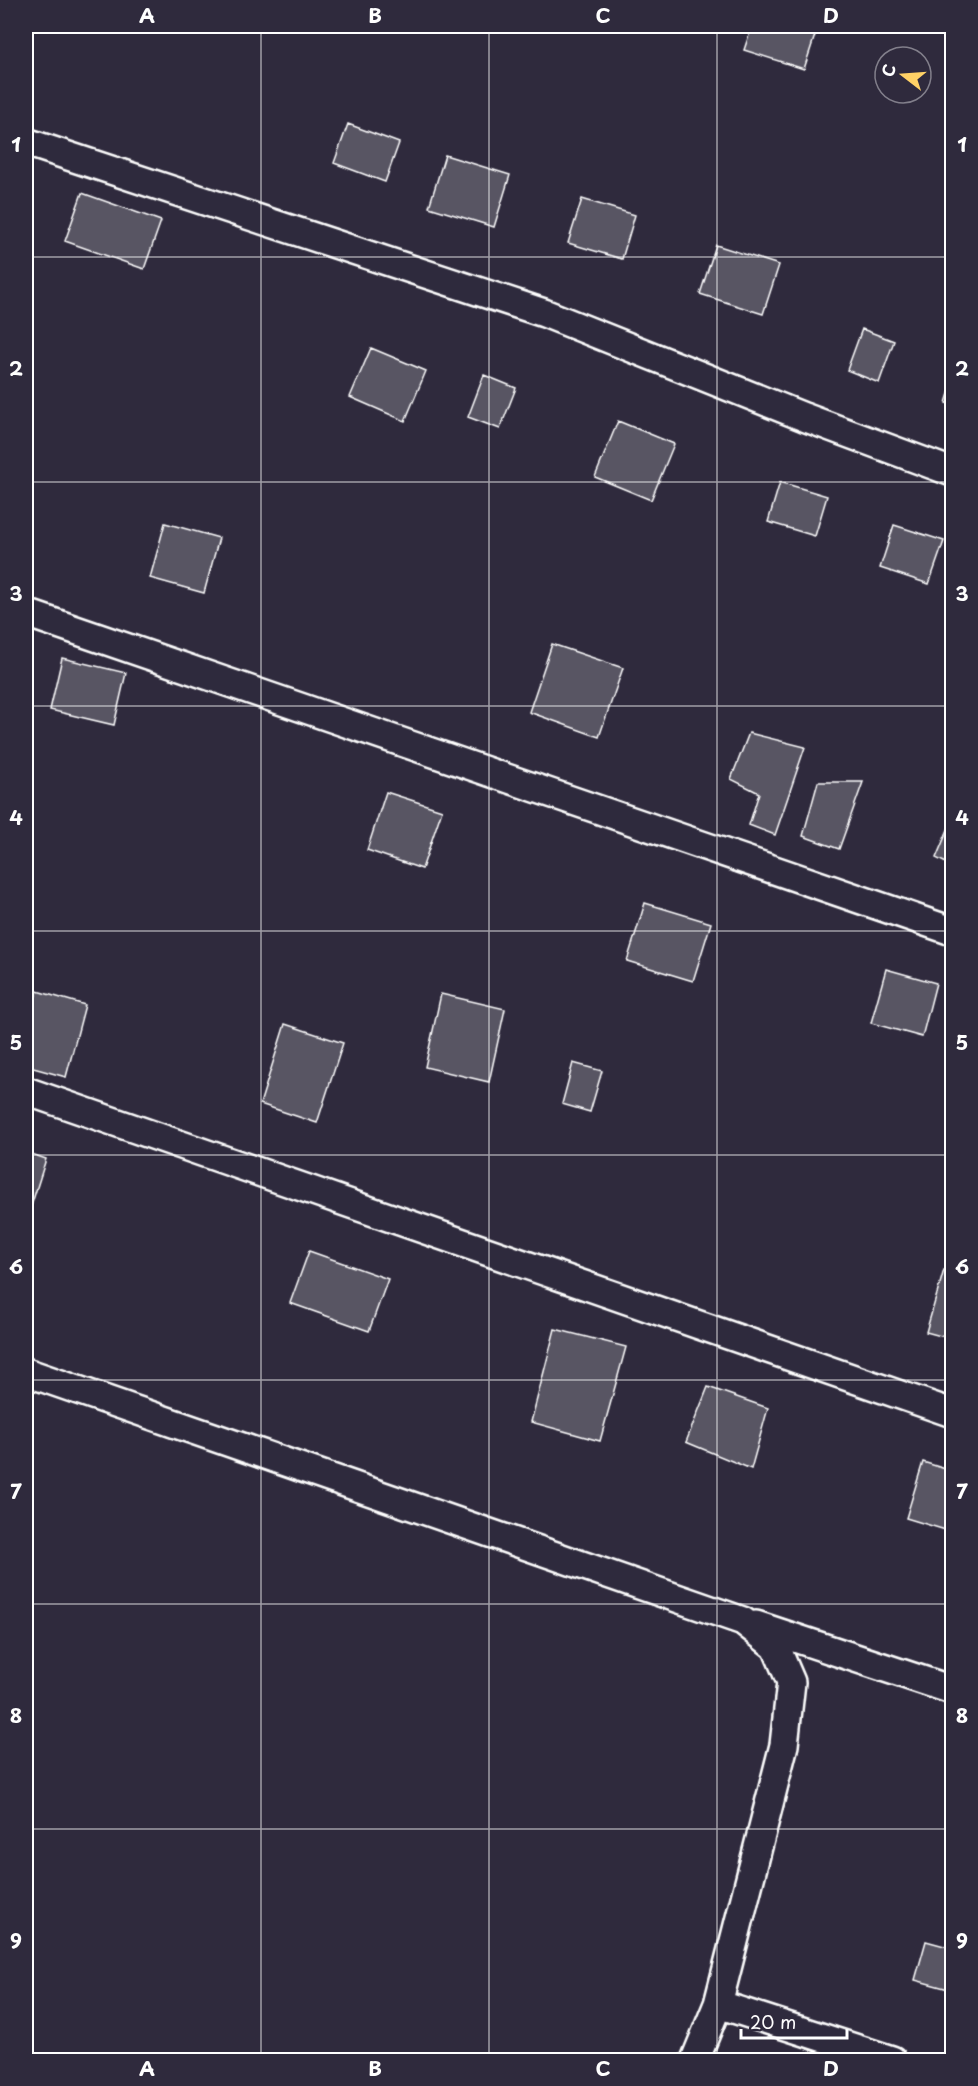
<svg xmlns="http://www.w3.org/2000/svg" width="978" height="2086" font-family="'Playpen Sans',sans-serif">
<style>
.building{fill:#595564;stroke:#fff;stroke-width:1.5}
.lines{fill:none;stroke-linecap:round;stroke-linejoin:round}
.minor-casing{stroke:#fff;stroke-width:32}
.minor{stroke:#2f2a3d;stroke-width:27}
.grid{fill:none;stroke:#fff;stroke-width:1.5;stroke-opacity:0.55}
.neatline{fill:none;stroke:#fff;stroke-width:2}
.grid-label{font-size:20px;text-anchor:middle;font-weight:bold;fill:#fff}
</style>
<rect width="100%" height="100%" fill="#2f2a3d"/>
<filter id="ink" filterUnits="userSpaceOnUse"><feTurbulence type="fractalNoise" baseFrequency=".0167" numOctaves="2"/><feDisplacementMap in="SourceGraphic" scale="12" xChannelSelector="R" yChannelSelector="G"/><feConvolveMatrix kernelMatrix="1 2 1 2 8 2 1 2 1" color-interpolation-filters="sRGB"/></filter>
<g filter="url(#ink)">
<path class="building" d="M 688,26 L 714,26 L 711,33 Z
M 752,26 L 818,26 L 804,69 L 744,50 Z
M 348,124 L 399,143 L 385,182 L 334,163 Z
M 445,155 L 510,175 L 494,227 L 429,207 Z
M 82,193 L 161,221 L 144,269 L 65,241 Z
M 582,199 L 635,215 L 622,259 L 568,243 Z
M 716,245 L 779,265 L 763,314 L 700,294 Z
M 862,329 L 894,341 L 879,383 L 847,370 Z
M 371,348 L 426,371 L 405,421 L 350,397 Z
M 484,375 L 516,388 L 500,429 L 468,417 Z
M 952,384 L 952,405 L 946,403 Z
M 618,421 L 674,444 L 651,500 L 595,477 Z
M 780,482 L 827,496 L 815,536 L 768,522 Z
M 165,523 L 219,538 L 204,593 L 150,578 Z
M 894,525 L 944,541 L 929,584 L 880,568 Z
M 552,644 L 623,668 L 599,737 L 529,712 Z
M 62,658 L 126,673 L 114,725 L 50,710 Z
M 749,733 L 805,747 L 775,835 L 749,825 L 759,793 L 731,779 Z
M 818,782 L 863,782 L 839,849 L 803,836 Z
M 386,792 L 442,810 L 422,869 L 367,850 Z
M 952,820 L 952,866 L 936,858 Z
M 645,903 L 711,923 L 693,981 L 627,961 Z
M 886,969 L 936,983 L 922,1037 L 871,1023 Z
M 37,991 L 85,1005 L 66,1077 L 26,1066 L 26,1032 Z
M 441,994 L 505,1009 L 489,1082 L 425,1067 Z
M 285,1024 L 343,1043 L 317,1123 L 260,1104 Z
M 573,1063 L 602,1071 L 590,1112 L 562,1104 Z
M 26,1152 L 46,1159 L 26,1222 Z
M 309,1251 L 388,1279 L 369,1331 L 290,1303 Z
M 944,1270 L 952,1272 L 952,1339 L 926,1332 Z
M 555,1329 L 626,1347 L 600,1441 L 531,1422 Z
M 708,1387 L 768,1408 L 751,1469 L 686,1442 Z
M 923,1462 L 952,1471 L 952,1532 L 906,1518 Z
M 926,1941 L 952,1948 L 952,1990 L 915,1980 Z"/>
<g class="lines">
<defs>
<path id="minor" d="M 26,142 L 544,313 L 804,417 L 952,472
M 26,613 L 952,931
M 26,1091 L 952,1413
M 26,1372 L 743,1621 L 776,1647 L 791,1682 L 784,1745 L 718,2004 L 892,2060
M 756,1625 L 952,1690
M 695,2060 L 718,2004"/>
</defs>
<use href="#minor" class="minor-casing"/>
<use href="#minor" class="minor"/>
</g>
</g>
<path class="grid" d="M 261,26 L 261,2060M 489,26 L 489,2060M 717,26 L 717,2060M 26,257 L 952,257M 26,482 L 952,482M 26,706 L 952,706M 26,931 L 952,931M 26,1155 L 952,1155M 26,1380 L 952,1380M 26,1604 L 952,1604M 26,1829 L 952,1829"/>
<rect width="978" height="2086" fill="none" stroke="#2f2a3d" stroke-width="66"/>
<g transform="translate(903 75) rotate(287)"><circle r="28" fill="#2f2a3d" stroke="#827f8b" stroke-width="1.5"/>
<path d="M0-4.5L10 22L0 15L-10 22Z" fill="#ffd166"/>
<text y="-9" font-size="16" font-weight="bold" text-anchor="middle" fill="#ffffff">С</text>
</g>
<path d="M741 2029v9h106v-9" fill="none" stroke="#ffffff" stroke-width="3"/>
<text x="750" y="2029" font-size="18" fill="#ffffff" stroke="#2f2a3d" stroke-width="4.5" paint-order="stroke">20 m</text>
<rect x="33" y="33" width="912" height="2020" class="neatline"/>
<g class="grid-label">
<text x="147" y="23">A</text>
<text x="375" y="23">B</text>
<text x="603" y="23">C</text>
<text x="831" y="23">D</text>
<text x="16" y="152">1</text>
<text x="962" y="152">1</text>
<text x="16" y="376">2</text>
<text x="962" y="376">2</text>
<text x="16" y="601">3</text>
<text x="962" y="601">3</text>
<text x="16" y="825">4</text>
<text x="962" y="825">4</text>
<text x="16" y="1050">5</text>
<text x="962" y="1050">5</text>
<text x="16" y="1274">6</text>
<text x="962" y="1274">6</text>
<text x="16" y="1499">7</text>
<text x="962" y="1499">7</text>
<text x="16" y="1723">8</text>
<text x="962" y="1723">8</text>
<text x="16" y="1948">9</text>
<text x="962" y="1948">9</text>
<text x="147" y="2076">A</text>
<text x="375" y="2076">B</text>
<text x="603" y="2076">C</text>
<text x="831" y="2076">D</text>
</g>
</svg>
